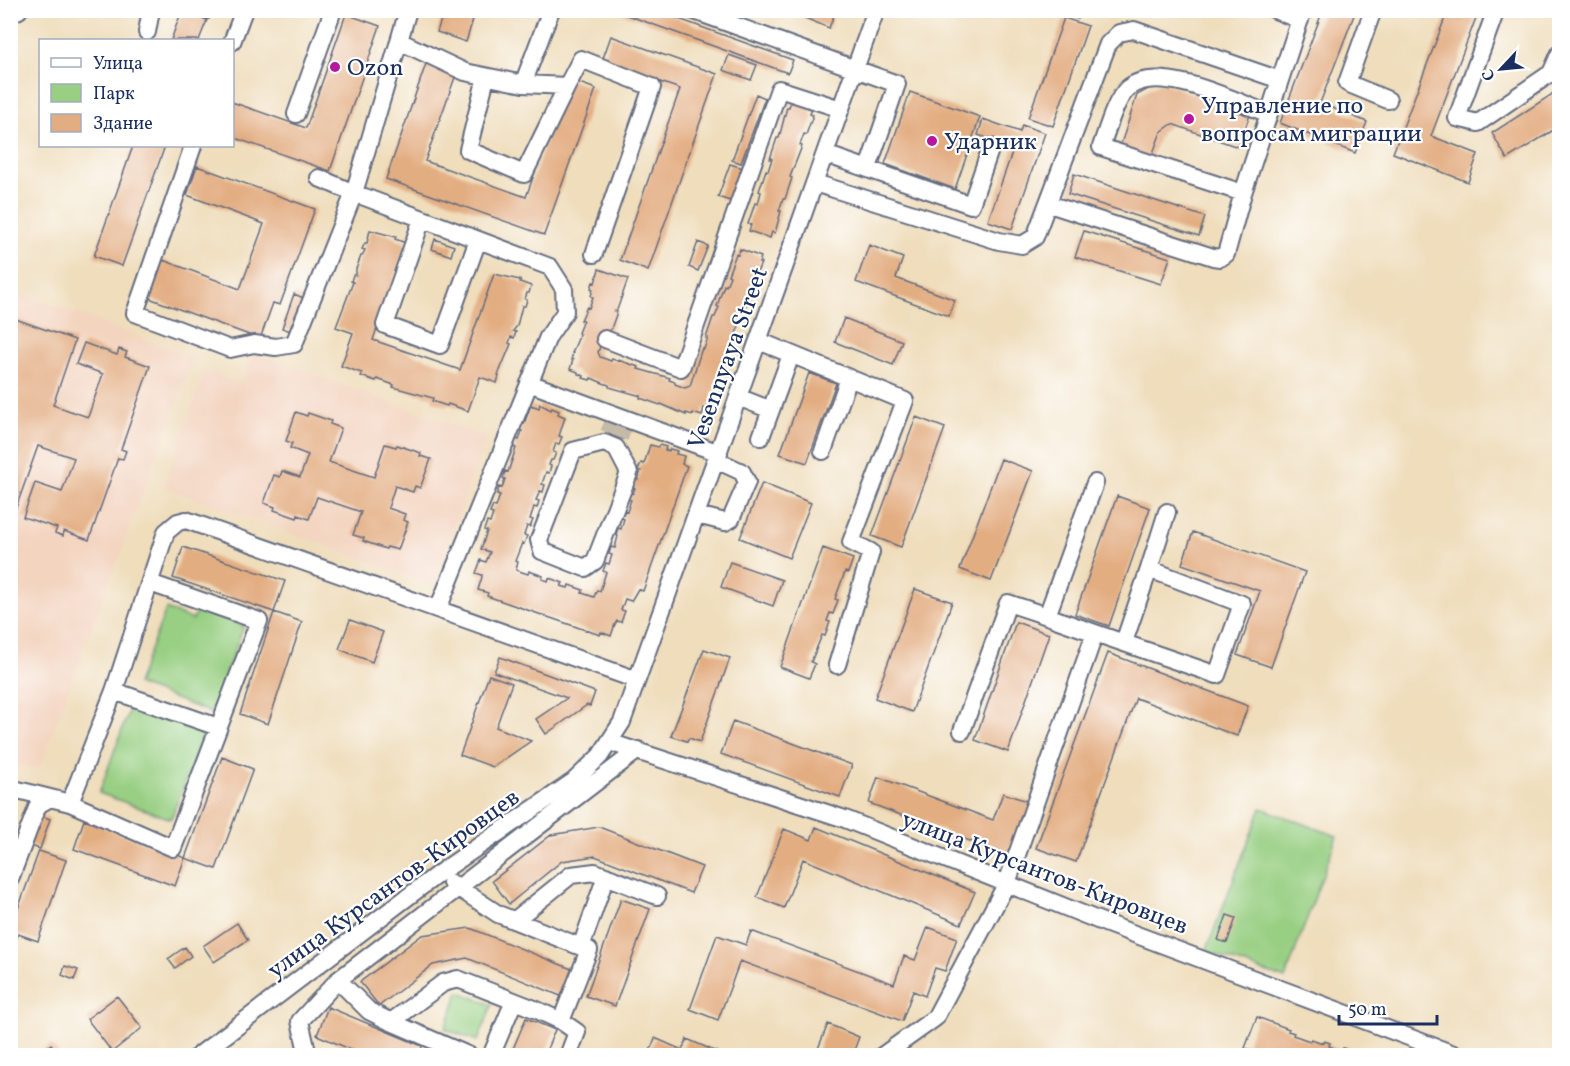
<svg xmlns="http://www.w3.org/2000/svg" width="1570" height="1066" font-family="Vollkorn,serif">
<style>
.built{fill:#f3d4bf}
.green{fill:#98cf82;stroke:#5a7f70;stroke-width:1.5}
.building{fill:#e3ad82}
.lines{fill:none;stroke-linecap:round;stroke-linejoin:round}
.minor-tunnel{stroke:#c5baa8;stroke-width:16;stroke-dasharray:16 8;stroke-linecap:butt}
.minor-casing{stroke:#656c7f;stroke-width:20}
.minor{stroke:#fff;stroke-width:16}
.poi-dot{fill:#b5179e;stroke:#fff;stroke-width:2}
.labels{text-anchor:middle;stroke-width:4.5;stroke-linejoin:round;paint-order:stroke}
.poi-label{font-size:24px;fill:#1b2f5e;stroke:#fff;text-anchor:start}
.street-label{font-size:24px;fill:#1b2f5e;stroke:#fff}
</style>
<rect width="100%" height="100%" fill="#fff"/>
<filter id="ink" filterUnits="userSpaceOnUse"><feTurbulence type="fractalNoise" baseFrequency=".0167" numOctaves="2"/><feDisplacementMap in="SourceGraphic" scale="12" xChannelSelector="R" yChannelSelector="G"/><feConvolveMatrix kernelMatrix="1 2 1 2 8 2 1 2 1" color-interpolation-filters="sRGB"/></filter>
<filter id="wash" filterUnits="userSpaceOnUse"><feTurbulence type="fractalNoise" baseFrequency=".008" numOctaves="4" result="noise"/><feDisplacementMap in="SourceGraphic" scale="24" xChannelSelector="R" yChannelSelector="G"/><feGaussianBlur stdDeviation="1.35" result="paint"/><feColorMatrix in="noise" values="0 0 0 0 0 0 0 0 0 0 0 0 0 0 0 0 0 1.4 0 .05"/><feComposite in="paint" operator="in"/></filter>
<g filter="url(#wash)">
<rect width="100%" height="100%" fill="#efddbb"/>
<path class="built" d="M 10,289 L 194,358 L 39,769 L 11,762 Z
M 253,352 L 487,437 L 434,585 L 163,487 L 205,370 L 241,383 Z"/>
<path class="green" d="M 197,608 L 244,626 L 211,713 L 137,684 L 166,609 L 193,620 Z
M 131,705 L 204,733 L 171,819 L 99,793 Z
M 1261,808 L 1337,836 L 1285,979 L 1206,951 Z
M 459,992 L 492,1005 L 478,1041 L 445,1029 Z"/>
<g id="blocks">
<path class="building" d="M 182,10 L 212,10 L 209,19 L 189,13 L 207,20 L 199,40 L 171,40 Z
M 444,10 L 476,10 L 466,42 L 437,32 Z
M 613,10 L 654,10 L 793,60 L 788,73 Z
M 786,10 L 836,10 L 829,28 Z
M 1055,10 L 1081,10 L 1078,19 Z
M 1323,10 L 1356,10 L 1320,103 L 1367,122 L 1355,153 L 1280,123 Z
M 1448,10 L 1479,10 L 1431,136 L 1478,154 L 1468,182 L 1393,153 Z
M 346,14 L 380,26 L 330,171 L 232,137 L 232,102 L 306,128 Z
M 1064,18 L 1088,26 L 1053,126 L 1028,118 Z
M 611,36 L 717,74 L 648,271 L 620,260 L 680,89 L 602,61 Z
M 729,55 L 757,65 L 751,80 L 723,70 Z
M 428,58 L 458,69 L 425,161 L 526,197 L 568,79 L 596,89 L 544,235 L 386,179 Z
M 1161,82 L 1250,115 L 1238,147 L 1172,124 L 1161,132 L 1150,161 L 1119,150 L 1137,95 Z
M 1560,85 L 1560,126 L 1507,159 L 1492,133 L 1551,95 Z
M 910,92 L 980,117 L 955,189 L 885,164 Z
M 756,94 L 765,98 L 741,163 L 732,160 Z
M 791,101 L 812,108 L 810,114 L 813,115 L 806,135 L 804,134 L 800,145 L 802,146 L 790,177 L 792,178 L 785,199 L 783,199 L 779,211 L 781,211 L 775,233 L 772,232 L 770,238 L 749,231 L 751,225 L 748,224 L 755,203 L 758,204 L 761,192 L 759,191 L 766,170 L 768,171 L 772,159 L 770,159 L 777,138 L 779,138 L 787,107 L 789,107 Z
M 983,119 L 1020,132 L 1022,125 L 1045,133 L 1012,229 L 988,221 L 1014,147 L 978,135 Z
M 133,146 L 165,146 L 122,266 L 94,256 Z
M 730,164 L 743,168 L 730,201 L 718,197 Z
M 197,166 L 315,209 L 280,305 L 273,303 L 260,339 L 149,298 L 163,260 L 240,289 L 264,224 L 187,195 Z
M 1074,174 L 1205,217 L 1199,236 L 1068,194 Z
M 370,230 L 396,237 L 395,239 L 406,243 L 373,340 L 460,370 L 494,274 L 520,280 L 520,282 L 531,286 L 529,293 L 527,293 L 525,299 L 527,300 L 525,306 L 522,306 L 517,326 L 513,331 L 516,332 L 514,338 L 511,337 L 509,343 L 511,344 L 498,375 L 499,376 L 497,383 L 480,377 L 468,411 L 448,404 L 447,406 L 432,401 L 433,398 L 393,387 L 394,385 L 377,379 L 376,381 L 361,376 L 362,373 L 341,366 L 353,333 L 336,327 L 353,282 L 351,281 L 353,275 L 356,275 L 356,269 L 361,256 L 362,256 L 365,250 L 362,249 L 365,243 L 367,243 Z
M 1084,231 L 1170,258 L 1161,284 L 1075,257 Z
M 435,239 L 454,246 L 451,256 L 432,249 Z
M 698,242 L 708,246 L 698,271 L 689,267 Z
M 869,245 L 903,258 L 896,278 L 955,300 L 949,316 L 856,282 Z
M 740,249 L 761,257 L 759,263 L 761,263 L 748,294 L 750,294 L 742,315 L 740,315 L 737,325 L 739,326 L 711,396 L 713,396 L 711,403 L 709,403 L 706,409 L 704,408 L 702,416 L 693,413 L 693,415 L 686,413 L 686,415 L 661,404 L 660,405 L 640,398 L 641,396 L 609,387 L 609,385 L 603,383 L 591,378 L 590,380 L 583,378 L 584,376 L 578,374 L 578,372 L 570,369 L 573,360 L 571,360 L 573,353 L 572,353 L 580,334 L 578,333 L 583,320 L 581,320 L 587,307 L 589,308 L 593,297 L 591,296 L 593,289 L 591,288 L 593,282 L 595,283 L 599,269 L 628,279 L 617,310 L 615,311 L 617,312 L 608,337 L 602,341 L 598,352 L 600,357 L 611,361 L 612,359 L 618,361 L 618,360 L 639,367 L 638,369 L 670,378 L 669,380 L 675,382 L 675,384 L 685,388 L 690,386 L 702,348 L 704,349 L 708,338 L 706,338 L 713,317 L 715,317 L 719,307 L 717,306 L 724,285 L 726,286 L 730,276 L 728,275 L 736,254 L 738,255 Z
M 294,294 L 306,299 L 294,332 L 282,328 Z
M 10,317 L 75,340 L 53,405 L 88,417 L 103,374 L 76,364 L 84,343 L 117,355 L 119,349 L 127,352 L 125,357 L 150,366 L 121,449 L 126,451 L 123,459 L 118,458 L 89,540 L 64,531 L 63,536 L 55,533 L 57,528 L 23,517 L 35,483 L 62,492 L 74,458 L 38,446 L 12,519 L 10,518 Z
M 844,318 L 902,341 L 893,365 L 835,342 Z
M 809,373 L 836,383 L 807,463 L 780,454 Z
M 540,404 L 551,410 L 552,408 L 559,411 L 558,414 L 565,417 L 559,436 L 562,437 L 559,444 L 556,443 L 553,452 L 556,453 L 553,460 L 551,460 L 549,465 L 551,466 L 549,473 L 546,472 L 542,484 L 545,485 L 543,492 L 540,491 L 536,500 L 539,501 L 537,508 L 534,507 L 530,519 L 533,520 L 530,527 L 527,526 L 524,535 L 527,536 L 524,544 L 522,543 L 515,561 L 518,562 L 516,570 L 528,574 L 529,571 L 543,576 L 542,579 L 548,581 L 549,578 L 563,583 L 561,586 L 568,588 L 569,585 L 583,590 L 582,593 L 594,597 L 597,590 L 600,591 L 606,572 L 603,571 L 606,563 L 609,564 L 612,555 L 609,554 L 611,547 L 615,548 L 618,536 L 616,535 L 618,528 L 621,529 L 624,519 L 622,518 L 624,511 L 627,512 L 631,500 L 628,499 L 631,492 L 633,493 L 635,488 L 632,487 L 635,479 L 638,480 L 641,471 L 638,470 L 641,463 L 644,464 L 650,445 L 658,447 L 659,445 L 666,447 L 665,450 L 669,451 L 670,449 L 677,451 L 676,454 L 684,456 L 682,464 L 687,466 L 643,591 L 638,589 L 631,601 L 625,599 L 621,610 L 625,611 L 621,622 L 617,621 L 615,624 L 611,636 L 601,632 L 600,635 L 487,596 L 488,593 L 478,590 L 482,577 L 482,575 L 476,573 L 481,560 L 486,562 L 490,552 L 481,549 L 487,531 L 484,530 L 487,522 L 490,523 L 493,514 L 490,513 L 493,506 L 496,507 L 500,495 L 497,494 L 499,487 L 502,488 L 505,479 L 503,478 L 505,471 L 508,472 L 516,448 L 513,447 L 516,439 L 519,440 L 522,431 L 519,430 L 522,423 L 524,424 L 531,405 L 539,408 Z
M 296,412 L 307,416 L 308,413 L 331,421 L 330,424 L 341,428 L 329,462 L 374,477 L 385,444 L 396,447 L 397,445 L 421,453 L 420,456 L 431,459 L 420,488 L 415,486 L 413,492 L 395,486 L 388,508 L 405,514 L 403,520 L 408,522 L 398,550 L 387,547 L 386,549 L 363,541 L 364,538 L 353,535 L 361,512 L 317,497 L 309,519 L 298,515 L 297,518 L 274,510 L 275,507 L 264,503 L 274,475 L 280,477 L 282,471 L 300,477 L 308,455 L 290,448 L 292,443 L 286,441 Z
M 612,416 L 629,422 L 623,439 L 606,433 Z
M 916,417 L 945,428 L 901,547 L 872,536 Z
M 1001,459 L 1033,471 L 991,581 L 960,569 Z
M 762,483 L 811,503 L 789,558 L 740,538 Z
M 1117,496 L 1150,508 L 1109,626 L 1075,614 Z
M 1193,532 L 1305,572 L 1271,667 L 1237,655 L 1260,591 L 1182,564 Z
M 183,547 L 285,581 L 274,612 L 173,578 Z
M 823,548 L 853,559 L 848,573 L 845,572 L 835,599 L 838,600 L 833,614 L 830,613 L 827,621 L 830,622 L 825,636 L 822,635 L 811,662 L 815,664 L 809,678 L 780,667 Z
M 730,562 L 782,580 L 773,606 L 721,587 Z
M 915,589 L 952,602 L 912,712 L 875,698 Z
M 274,612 L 302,622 L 268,724 L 240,714 Z
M 350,620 L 383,632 L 372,662 L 339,649 Z
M 1016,622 L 1049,634 L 1008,752 L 975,740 Z
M 704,649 L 730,658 L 700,742 L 689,738 L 687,741 L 671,736 Z
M 1108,653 L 1248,706 L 1237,736 L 1136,698 L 1076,862 L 1036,848 Z
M 500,657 L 595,692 L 590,706 L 587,705 L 546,734 L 536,719 L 567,698 L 494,672 Z
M 489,675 L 512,683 L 496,727 L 531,741 L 493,767 L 460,755 Z
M 733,721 L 852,765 L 840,797 L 721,754 Z
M 222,757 L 253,769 L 216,869 L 185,858 Z
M 878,777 L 993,820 L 1003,793 L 1032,803 L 1012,857 L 869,803 Z
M 39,815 L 50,819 L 40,849 L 28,845 Z
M 84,820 L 185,858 L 175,886 L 74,849 Z
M 599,827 L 702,867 L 691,893 L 595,856 L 562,861 L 509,904 L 492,881 L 551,835 Z
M 816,827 L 975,892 L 961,924 L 803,859 L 784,908 L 757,897 L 784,829 L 811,840 Z
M 39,851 L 66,860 L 38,941 L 18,934 L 10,953 L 10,931 Z
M 621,899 L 650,909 L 615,1006 L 586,996 Z
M 1227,915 L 1236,918 L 1227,943 L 1218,940 Z
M 237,923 L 248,940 L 214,962 L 203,946 Z
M 928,927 L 957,938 L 945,971 L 935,968 L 925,996 L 913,991 L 902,1021 L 740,961 L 718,1020 L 690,1009 L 717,935 L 746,945 L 751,931 L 894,984 L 904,956 L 915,960 Z
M 470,928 L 574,970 L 563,997 L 467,958 L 433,965 L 379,1006 L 360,982 L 422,935 Z
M 185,947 L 191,956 L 175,968 L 168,959 Z
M 65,966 L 78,970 L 74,980 L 62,975 Z
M 117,996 L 142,1028 L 112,1052 L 87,1019 Z
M 328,1007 L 422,1046 L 421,1050 L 435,1056 L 366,1056 L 317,1035 Z
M 1257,1017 L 1289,1029 L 1288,1031 L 1294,1033 L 1293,1035 L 1310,1041 L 1311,1039 L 1323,1043 L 1324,1041 L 1330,1043 L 1329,1046 L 1341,1051 L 1343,1048 L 1349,1050 L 1348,1053 L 1354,1056 L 1248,1056 L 1250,1050 L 1245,1048 Z
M 526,1018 L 555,1030 L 544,1056 L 510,1056 Z
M 828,1024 L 859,1037 L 852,1056 L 815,1056 Z
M 655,1038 L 682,1050 L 687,1039 L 726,1056 L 648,1056 Z
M 51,1044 L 61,1056 L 36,1056 Z"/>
</g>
</g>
<g filter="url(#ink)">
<use href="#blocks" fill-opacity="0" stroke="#656c7f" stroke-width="1.5"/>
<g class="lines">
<path class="minor-tunnel" d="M 608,433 L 615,417
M 620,438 L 626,421"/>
<defs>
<path id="minor" d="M 408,10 L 399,41 L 465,72 L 523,84 L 567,86 L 581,59 L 652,87 L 594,254
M 692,10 L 897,84 L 868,168
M 1275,10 L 1300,20
M 1373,10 L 1347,83 L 1388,100
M 1496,10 L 1457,118 L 1478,123 L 1551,73 L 1560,53
M 10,14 L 19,10
M 147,32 L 151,10
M 232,42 L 244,10
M 486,77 L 468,150 L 524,174 L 567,86
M 523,84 L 551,10
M 296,114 L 333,10
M 1269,114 C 1237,102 1158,62 1128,88 C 1115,100 1107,130 1101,147 L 1243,193 C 1263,132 1283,71 1303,10
M 193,146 L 135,313 L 230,349 L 254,344 L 276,347 L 294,344 L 354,193 L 550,267 L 564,289 L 565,312 L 548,337 L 438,609
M 825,154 L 971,205 L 991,147
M 319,178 L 354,193 L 399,41
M 815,183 L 999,241 L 1022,245 L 1035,237 L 1108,44 L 1119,33 L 1134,30 L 1280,80
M 1049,204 L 1213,257 L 1220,258 L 1226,254 L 1243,193
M 422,219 L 385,325 L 440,345 L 478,240
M 605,339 L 681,368 L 779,89 L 841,109
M 759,341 L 905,401 L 851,542 L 871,552 L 837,665
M 529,383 L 719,453
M 738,397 L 771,410
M 761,437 L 791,355
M 604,443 L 616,448 L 629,473 L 595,561 L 585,568 L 542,551 L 539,540 L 573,451 Z
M 823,451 L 849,378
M 697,515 L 725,522 L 731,519 L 747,482 L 742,472 L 716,460
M 1149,569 L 1167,512
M 1095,633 L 1217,675 L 1242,604 L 1149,569 L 1124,642
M 114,691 L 166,532 L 178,522 L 186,520 L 637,680
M 962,731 L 1008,603 L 1047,616
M 609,742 L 845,819 L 1105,923 L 1459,1056
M 10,788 L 70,803 L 114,691 L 218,727
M 70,803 L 173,848 L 259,621 L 150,583
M 10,879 L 38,805 L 50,798
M 451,883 L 498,914 L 589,950 L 561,1021
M 515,920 L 571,875 L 595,872 L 657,896
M 581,947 L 606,876
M 338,980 L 369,1011 L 391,1022 L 470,1056
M 391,1022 L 443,983 L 458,979 L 537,1010 L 561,1021 L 577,1032 L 568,1056
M 198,1056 L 438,874 L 574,781 L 600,756 L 622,722 L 876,10
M 308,1056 L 300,1021 L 338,980 L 638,750
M 491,1056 L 514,1001
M 882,1056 L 935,1018 L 1007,883 L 1095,633 L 1047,616 L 1095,483"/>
</defs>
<use href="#minor" class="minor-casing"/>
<use href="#minor" class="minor"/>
</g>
</g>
<g class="poi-dot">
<circle cx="335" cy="67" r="6"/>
<circle cx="1189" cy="119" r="6"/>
<circle cx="932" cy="141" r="6"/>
</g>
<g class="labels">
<g class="poi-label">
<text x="347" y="75">Ozon</text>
<text x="1201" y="113">Управление по<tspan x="1201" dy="28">вопросам миграции</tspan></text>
<text x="944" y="149">Ударник</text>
</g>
<g class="street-label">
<text transform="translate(727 358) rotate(-70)" y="8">Vesennyaya Street</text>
<text transform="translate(1045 872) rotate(21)" y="8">улица Курсантов-Кировцев</text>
<text transform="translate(393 883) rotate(-36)" y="8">улица Курсантов-Кировцев</text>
</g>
</g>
<rect width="1570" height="1066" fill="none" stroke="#fff" stroke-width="36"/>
<rect x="39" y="39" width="195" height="108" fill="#ffffff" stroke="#a4acbf" stroke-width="1.5"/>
<rect x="51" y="58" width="30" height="9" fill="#ffffff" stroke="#a4acbf" stroke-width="1.5"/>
<text x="93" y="69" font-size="18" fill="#1b2f5e">Улица</text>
<rect x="51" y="84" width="30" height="18" fill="#98cf82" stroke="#a4acbf" stroke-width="1.5"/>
<text x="93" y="99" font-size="18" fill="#1b2f5e">Парк</text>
<rect x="51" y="114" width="30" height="18" fill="#e3ad82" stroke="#a4acbf" stroke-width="1.5"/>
<text x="93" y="129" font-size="18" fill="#1b2f5e">Здание</text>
<g transform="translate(1501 69) rotate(244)" stroke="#ffffff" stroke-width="4.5" paint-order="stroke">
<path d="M0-4.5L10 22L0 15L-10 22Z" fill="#1b2f5e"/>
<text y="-9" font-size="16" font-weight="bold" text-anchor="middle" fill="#1b2f5e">С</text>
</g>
<path d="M1339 1015v9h98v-9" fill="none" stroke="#1b2f5e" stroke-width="3"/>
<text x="1348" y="1015" font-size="18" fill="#1b2f5e" stroke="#ffffff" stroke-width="4.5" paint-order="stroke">50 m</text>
</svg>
